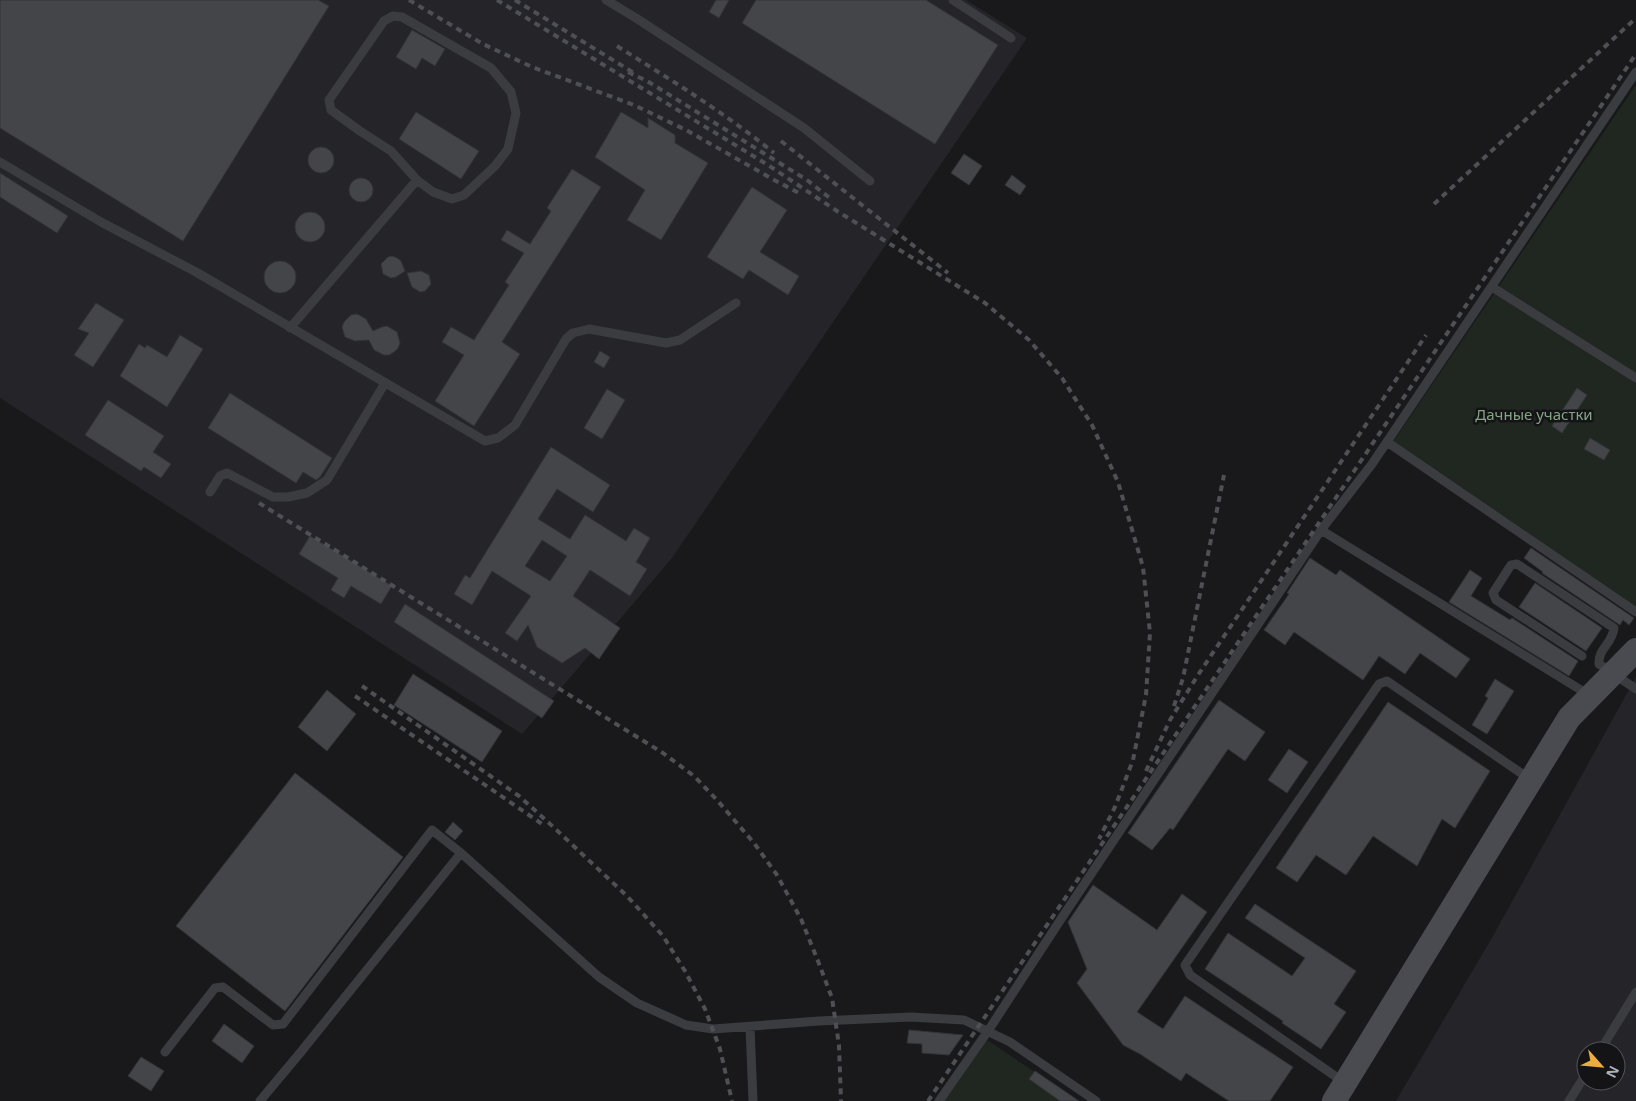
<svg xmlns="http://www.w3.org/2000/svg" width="1636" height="1101" font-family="'Noto Sans',sans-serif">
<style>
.built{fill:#252529;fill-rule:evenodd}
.green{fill:#1f2720}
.building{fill:#434548;stroke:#333437;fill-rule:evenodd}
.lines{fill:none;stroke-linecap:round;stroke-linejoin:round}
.service{stroke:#3a3c40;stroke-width:9}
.secondary{stroke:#494b50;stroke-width:24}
.rail{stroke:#4e5055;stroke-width:4;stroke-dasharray:6 5;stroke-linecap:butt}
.labels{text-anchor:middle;stroke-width:5;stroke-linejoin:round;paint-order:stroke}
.park-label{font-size:15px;fill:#84a585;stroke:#141417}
</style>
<rect width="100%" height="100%" fill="#19191c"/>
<path class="built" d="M 0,0 L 966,0 L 1027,38 L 672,558 L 522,734 L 0,398 Z
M 1636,677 L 1636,1101 L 1396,1101 L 1493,936 ZM 1586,1051 L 1616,1051 L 1616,1081 L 1586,1081 Z"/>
<path class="green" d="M 1636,85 L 1636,612 L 1393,442 Z
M 984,1038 L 1078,1101 L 943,1101 Z"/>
<path class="building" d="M 0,0 L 318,0 L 329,6 L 183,241 L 0,128 Z
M 716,0 L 729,0 L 719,18 L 709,12 Z
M 756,0 L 926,0 L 998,45 L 935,144 L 742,23 Z
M 412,30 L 445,49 L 435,66 L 422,58 L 416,69 L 396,57 Z
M 416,112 L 479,151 L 461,179 L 399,139 Z
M 621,112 L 648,128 L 648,118 L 675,135 L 675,143 L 708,163 L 661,240 L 627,220 L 645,190 L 595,157 Z
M308 160a13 13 0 1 1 26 0a13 13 0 1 1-26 0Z
M 964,154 L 982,166 L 969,185 L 951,173 Z
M 572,169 L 601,187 L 502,342 L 520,354 L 474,426 L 435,401 L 464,355 L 442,342 L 451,327 L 474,340 L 509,285 L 505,282 L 524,253 L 501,240 L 507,230 L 530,244 L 551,211 L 547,208 Z
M 0,173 L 68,216 L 57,233 L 0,197 Z
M 1012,175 L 1026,186 L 1020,195 L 1005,185 Z
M349 190a12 12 0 1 1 24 0a12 12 0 1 1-24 0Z
M 752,187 L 787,210 L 760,252 L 799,276 L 788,295 L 749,270 L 743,279 L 707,257 Z
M295 227a15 15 0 1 1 30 0a15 15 0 1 1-30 0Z
M 392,256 L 397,258 L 401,261 L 405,271 L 396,277 L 391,278 L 383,274 L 381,264 L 388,257 Z
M264 277a16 16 0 1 1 32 0a16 16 0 1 1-32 0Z
M 421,271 L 429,275 L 431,284 L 425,291 L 420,292 L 412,287 L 407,273 Z
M 96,303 L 124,320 L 93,367 L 74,355 L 89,333 L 78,329 Z
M 357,314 L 366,319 L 373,331 L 382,327 L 387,326 L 397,332 L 400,343 L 398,348 L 394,352 L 389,355 L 384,355 L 374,350 L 369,340 L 355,341 L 345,337 L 342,327 L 344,322 L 351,315 Z
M 180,335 L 203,349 L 167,407 L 120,376 L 139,344 L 145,348 L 147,345 L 167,357 Z
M 600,351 L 610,357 L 604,368 L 594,362 Z
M 1577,388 L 1587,395 L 1562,433 L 1552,426 Z
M 607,389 L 625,400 L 602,439 L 584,428 Z
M 230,393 L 332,458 L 320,477 L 316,480 L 303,472 L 296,483 L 208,428 Z
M 108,400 L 164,436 L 153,452 L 171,464 L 161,478 L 144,467 L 141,471 L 85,435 Z
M 1590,438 L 1610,450 L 1604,460 L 1584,449 Z
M 551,447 L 610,485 L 593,512 L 557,489 L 538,519 L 570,539 L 585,515 L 626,541 L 634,528 L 650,538 L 636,562 L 647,569 L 630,596 L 590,570 L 573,596 L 620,628 L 599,659 L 585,648 L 562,663 L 537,647 L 528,625 L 517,641 L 505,633 L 531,596 L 492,571 L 472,605 L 454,594 L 465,575 L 470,578 ZM 542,540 L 567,556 L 550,581 L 525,566 Z
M 310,536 L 392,586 L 381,604 L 351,586 L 344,598 L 331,590 L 338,578 L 299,554 Z
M 1531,548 L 1634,618 L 1629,625 L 1623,620 L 1620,625 L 1542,573 L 1543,572 L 1524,558 Z
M 1310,558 L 1336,575 L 1340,570 L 1470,659 L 1456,678 L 1420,653 L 1405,674 L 1379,656 L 1363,680 L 1294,632 L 1285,645 L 1264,630 L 1289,594 L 1287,593 Z
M 1470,570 L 1482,578 L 1471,596 L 1510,620 L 1512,618 L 1578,661 L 1569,676 L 1449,602 Z
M 1535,583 L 1602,628 L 1586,651 L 1519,607 Z
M 405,604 L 554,701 L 542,718 L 394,622 Z
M 413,674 L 502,731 L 482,762 L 394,705 Z
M 1495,679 L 1514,691 L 1487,734 L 1472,725 L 1488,698 L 1485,696 Z
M 327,690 L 356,714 L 327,751 L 298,727 Z
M 1219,700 L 1265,732 L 1245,761 L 1228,749 L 1173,830 L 1170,828 L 1152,850 L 1128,833 Z
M 1388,702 L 1490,771 L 1455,828 L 1442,819 L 1417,866 L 1373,836 L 1346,875 L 1316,855 L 1297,882 L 1276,868 Z
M 1289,749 L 1308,762 L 1287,793 L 1268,780 Z
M 295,773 L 403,857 L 285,1011 L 176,926 Z
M 453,822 L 463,831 L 455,840 L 445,832 Z
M 1093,885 L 1157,930 L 1182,894 L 1207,912 L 1137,1012 L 1163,1029 L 1185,996 L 1221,1020 L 1293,1067 L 1270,1101 L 1229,1101 L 1186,1073 L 1181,1081 L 1140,1054 L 1123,1045 L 1077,983 L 1087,969 L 1068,922 Z
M 1255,904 L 1356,971 L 1334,1004 L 1346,1012 L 1321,1049 L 1282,1023 L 1283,1021 L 1205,969 L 1228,933 L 1292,976 L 1305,958 L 1245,918 Z
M 224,1024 L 254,1046 L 242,1063 L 212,1041 Z
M 909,1030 L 963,1035 L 949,1055 L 922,1053 L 922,1044 L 907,1043 Z
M 141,1057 L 164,1071 L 151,1091 L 128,1076 Z
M 1035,1071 L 1079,1101 L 1060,1101 L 1029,1079 Z"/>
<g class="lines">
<path class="service" d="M 606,0 L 636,18 L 804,128 L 870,181
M 953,0 L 1011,38
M 393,16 L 402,17 L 491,68 L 511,92 L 516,113 L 508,149 L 495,166 L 464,195 L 452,199 L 433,192 L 417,180 L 391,151 L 360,131 L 331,110 L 329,100 L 384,21 Z
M 0,162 L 101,222 L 196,272 L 485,441 L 498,438 L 515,425 L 566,339 L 573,333 L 589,329 L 666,343 L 680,340 L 736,303
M 1492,287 L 1636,378
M 290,328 L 417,180
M 1387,442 L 1636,612
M 210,492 L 220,476 L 227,473 L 273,497 L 288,497 L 307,493 L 327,480 L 385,383
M 1321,530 L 1589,695
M 1582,656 L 1496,600 L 1493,593 L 1511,565 L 1517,564 L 1614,628 C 1612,645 1598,648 1599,664 L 1636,689
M 750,1027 L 753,1101
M 1600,1051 L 1636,992
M 165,1052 L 215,988 L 223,987 L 273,1025 L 283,1024 L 432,830 L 461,853 L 599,977 L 637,1003 L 686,1025 L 713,1029 L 819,1021 L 911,1017 L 964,1020 L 1010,1042 L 1096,1101
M 1345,1083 L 1190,975 L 1185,965 L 1379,684 L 1387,681 L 1531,780
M 260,1101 L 300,1053 L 461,853
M 939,1101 L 988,1031 L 1061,919 L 1321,530 L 1372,464 L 1636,72
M 1569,1101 L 1586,1074"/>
<path class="secondary" d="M 1334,1101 L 1569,718 L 1636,650"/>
<path class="rail" d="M 409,0 L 483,44 L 532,67 L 634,105 L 686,130 L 776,181 L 801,194
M 497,0 L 768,165 L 837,211 L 985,303 L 1029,340 L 1062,378 L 1092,425 L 1118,482 L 1143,567 L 1150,633 L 1146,695 L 1133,760 L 1115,807 L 1099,839
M 515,0 L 634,73
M 617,46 C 671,80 725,113 774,153
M 628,72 L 647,81 L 807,180 L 831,199
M 781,141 L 948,273
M 1434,204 L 1636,18
M 259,503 L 663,753 L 694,776 L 717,800 L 754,843 L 777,875 L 801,919 L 818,961 L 832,998 L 839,1045 L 841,1101
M 362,686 L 519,796 L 549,823 L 627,896 L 663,936 L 685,971 L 705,1009 L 720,1049 L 732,1101
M 355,696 L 545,826
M 1174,706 L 1183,678 L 1224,475
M 1146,771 L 1170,720 L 1198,675 L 1426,335
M 928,1101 L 1636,54"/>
</g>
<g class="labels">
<g class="park-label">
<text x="1534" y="420">Дачные участки</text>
</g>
</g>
<g transform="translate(1601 1066) rotate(117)"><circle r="24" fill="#141417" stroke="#515359"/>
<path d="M0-4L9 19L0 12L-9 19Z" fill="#edac40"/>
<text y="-8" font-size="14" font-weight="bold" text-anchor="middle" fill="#acb1bb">N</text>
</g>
</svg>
